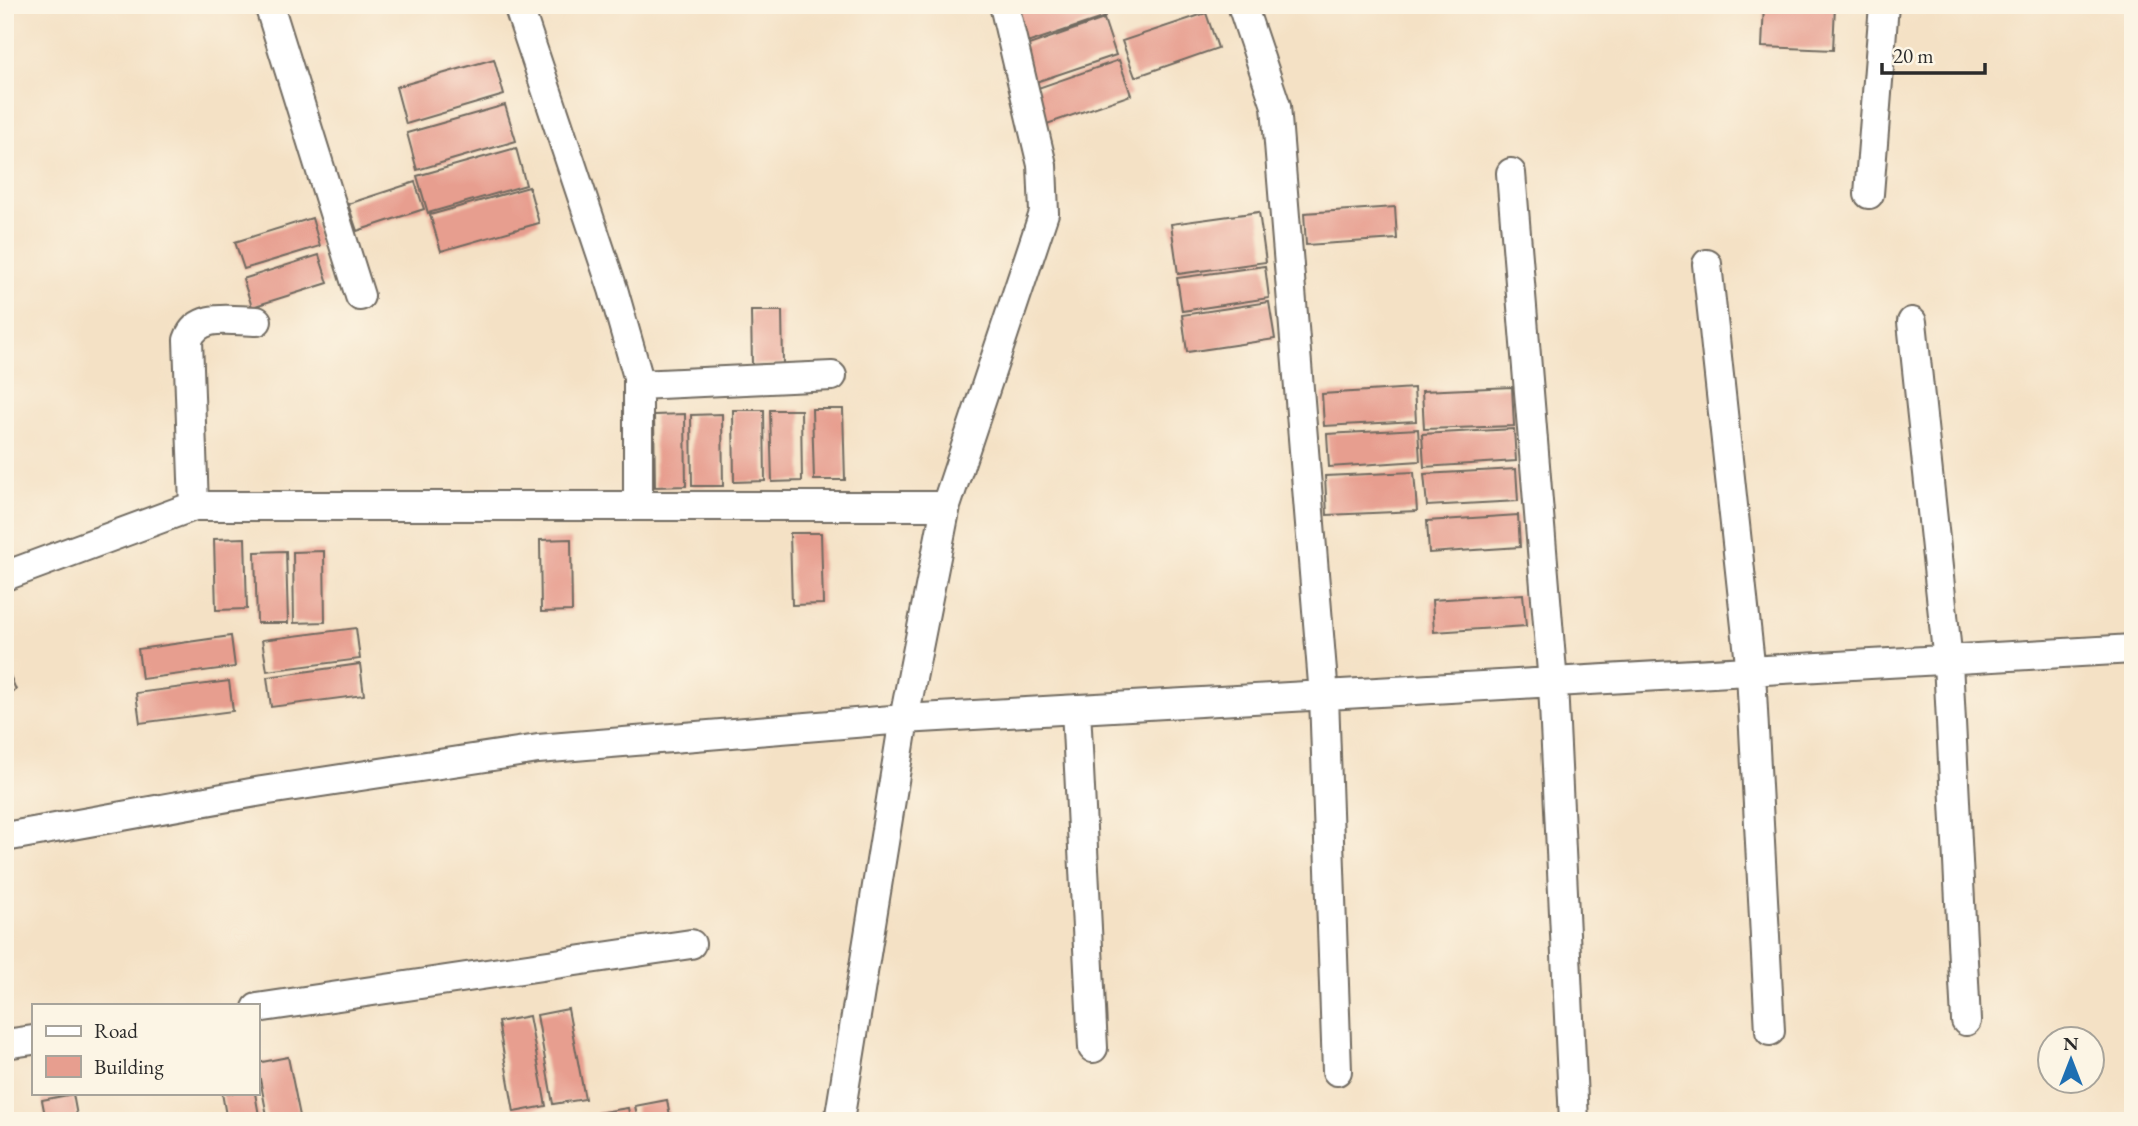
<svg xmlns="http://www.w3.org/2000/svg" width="2138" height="1126" font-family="'EB Garamond',serif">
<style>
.building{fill:#e79e8f}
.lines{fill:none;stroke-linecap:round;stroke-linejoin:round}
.minor-casing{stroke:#716b61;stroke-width:32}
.minor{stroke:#fff;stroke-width:28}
</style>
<rect width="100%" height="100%" fill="#fcf5e5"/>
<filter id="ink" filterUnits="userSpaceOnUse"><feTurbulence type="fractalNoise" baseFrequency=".0143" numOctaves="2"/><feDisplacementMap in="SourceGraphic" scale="14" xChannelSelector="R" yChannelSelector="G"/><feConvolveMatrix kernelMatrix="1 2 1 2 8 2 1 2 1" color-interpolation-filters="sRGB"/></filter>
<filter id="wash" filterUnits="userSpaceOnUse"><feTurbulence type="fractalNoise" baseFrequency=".00686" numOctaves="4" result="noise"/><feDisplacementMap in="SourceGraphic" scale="28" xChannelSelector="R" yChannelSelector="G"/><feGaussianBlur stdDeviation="1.57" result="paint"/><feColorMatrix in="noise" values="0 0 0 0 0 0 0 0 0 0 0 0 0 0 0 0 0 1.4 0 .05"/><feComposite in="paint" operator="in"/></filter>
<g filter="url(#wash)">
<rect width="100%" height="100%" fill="#f4e1c5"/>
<g id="blocks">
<path class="building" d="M 1024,5 L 1101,5 L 1105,17 L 1021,45 L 1009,10 Z
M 1764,5 L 1835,5 L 1833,50 L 1762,47 Z
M 1206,13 L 1218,48 L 1135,77 L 1122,41 Z
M 1104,19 L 1116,55 L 1033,83 L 1020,48 Z
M 494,59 L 504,95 L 406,124 L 396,87 Z
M 1119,60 L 1131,95 L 1047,124 L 1035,89 Z
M 505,105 L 516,141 L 417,170 L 407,133 Z
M 516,148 L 526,185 L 428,213 L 417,176 Z
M 415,182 L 424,209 L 357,231 L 348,204 Z
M 529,187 L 539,223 L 441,251 L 430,215 Z
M 1395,207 L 1397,239 L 1306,245 L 1304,213 Z
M 1259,212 L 1266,262 L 1178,274 L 1171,224 Z
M 312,218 L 320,246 L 244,269 L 235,242 Z
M 319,255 L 328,283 L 252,307 L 243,279 Z
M 1265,266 L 1269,298 L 1182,311 L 1177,278 Z
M 1269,302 L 1275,339 L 1187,352 L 1182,315 Z
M 751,311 L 782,311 L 783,364 L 752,365 Z
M 1512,387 L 1514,426 L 1424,429 L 1422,391 Z
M 1414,388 L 1416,421 L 1324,426 L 1322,394 Z
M 812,409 L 843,409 L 845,480 L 814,480 Z
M 733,410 L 764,410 L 765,481 L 734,482 Z
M 770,410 L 801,410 L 802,481 L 772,482 Z
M 685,414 L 686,486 L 655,487 L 654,415 Z
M 722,414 L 723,486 L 692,486 L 691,415 Z
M 1418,429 L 1420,461 L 1329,467 L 1327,434 Z
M 1514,429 L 1516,461 L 1424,467 L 1422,434 Z
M 1516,469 L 1518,501 L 1427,506 L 1424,474 Z
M 1414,472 L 1417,511 L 1327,515 L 1325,476 Z
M 1518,515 L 1520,547 L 1429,553 L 1427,521 Z
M 790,533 L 821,533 L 823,604 L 792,605 Z
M 245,538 L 247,609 L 216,610 L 214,539 Z
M 571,539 L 572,611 L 541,612 L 540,540 Z
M 286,551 L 288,623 L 257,623 L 255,552 Z
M 324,551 L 325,622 L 294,623 L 293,552 Z
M 1523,594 L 1526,626 L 1434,632 L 1432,600 Z
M 356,628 L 360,659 L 267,671 L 262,640 Z
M 231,636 L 235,667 L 142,679 L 138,649 Z
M 5,663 L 16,690 L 5,694 Z
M 360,664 L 364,695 L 271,707 L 267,677 Z
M 229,681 L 233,711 L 140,723 L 136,693 Z
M 568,1009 L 585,1099 L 553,1104 L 537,1015 Z
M 529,1016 L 546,1106 L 514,1112 L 498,1022 Z
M 288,1057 L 301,1121 L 268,1121 L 257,1063 Z
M 222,1093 L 255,1093 L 260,1121 L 227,1121 Z
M 73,1094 L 78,1121 L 46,1121 L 42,1100 Z
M 667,1100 L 671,1121 L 638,1121 L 635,1106 Z
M 628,1108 L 631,1121 L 598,1121 L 596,1113 Z"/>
</g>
</g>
<g filter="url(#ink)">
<use href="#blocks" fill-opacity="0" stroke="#716b61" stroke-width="2"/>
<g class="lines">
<defs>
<path id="minor" d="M 269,5 L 360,296
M 518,5 L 613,289 L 638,377 L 638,506
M 1242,5 L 1276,106 L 1324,696 L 1337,1071
M 1511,173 L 1553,684 L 1574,1121
M 1869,194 L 1884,5
M 1707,264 L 1751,673 L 1770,1031
M 1912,322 L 1948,662 L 1966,1021
M 638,385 L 832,376
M 194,506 L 188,340 C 198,312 231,321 257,321
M 946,506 L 1044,213 L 1042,165 L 1004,5
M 5,576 L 194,506 L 946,506 L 904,719 L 839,1121
M 1076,709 L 1093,1048
M 5,837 L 262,791 L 538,749 L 904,719 L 2133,649
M 257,1008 L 691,944
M 5,1044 L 33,1040"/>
</defs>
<use href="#minor" class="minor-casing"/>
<use href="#minor" class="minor"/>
</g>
</g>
<rect width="2138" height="1126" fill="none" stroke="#fcf5e5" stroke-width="28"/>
<rect x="32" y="1004" width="228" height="91" fill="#fcf5e5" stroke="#a8a49b" stroke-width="2"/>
<rect x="46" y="1026" width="35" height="10" fill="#ffffff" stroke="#a8a49b" stroke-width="2"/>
<text x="94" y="1038" font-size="21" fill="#2b2b2b">Road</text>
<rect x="46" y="1056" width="35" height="21" fill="#e79e8f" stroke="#a8a49b" stroke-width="2"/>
<text x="94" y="1074" font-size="21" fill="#2b2b2b">Building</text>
<g transform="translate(2071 1060)"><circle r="33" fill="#fcf5e5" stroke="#a8a49b" stroke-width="2"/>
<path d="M0-5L12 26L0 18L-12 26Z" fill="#1f6fb2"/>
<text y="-10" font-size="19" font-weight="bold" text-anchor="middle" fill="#2b2b2b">N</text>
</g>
<path d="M1882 63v10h103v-10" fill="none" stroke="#2b2b2b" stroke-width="3.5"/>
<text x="1893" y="63" font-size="21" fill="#2b2b2b" stroke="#fcf5e5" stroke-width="5" paint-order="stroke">20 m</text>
</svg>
